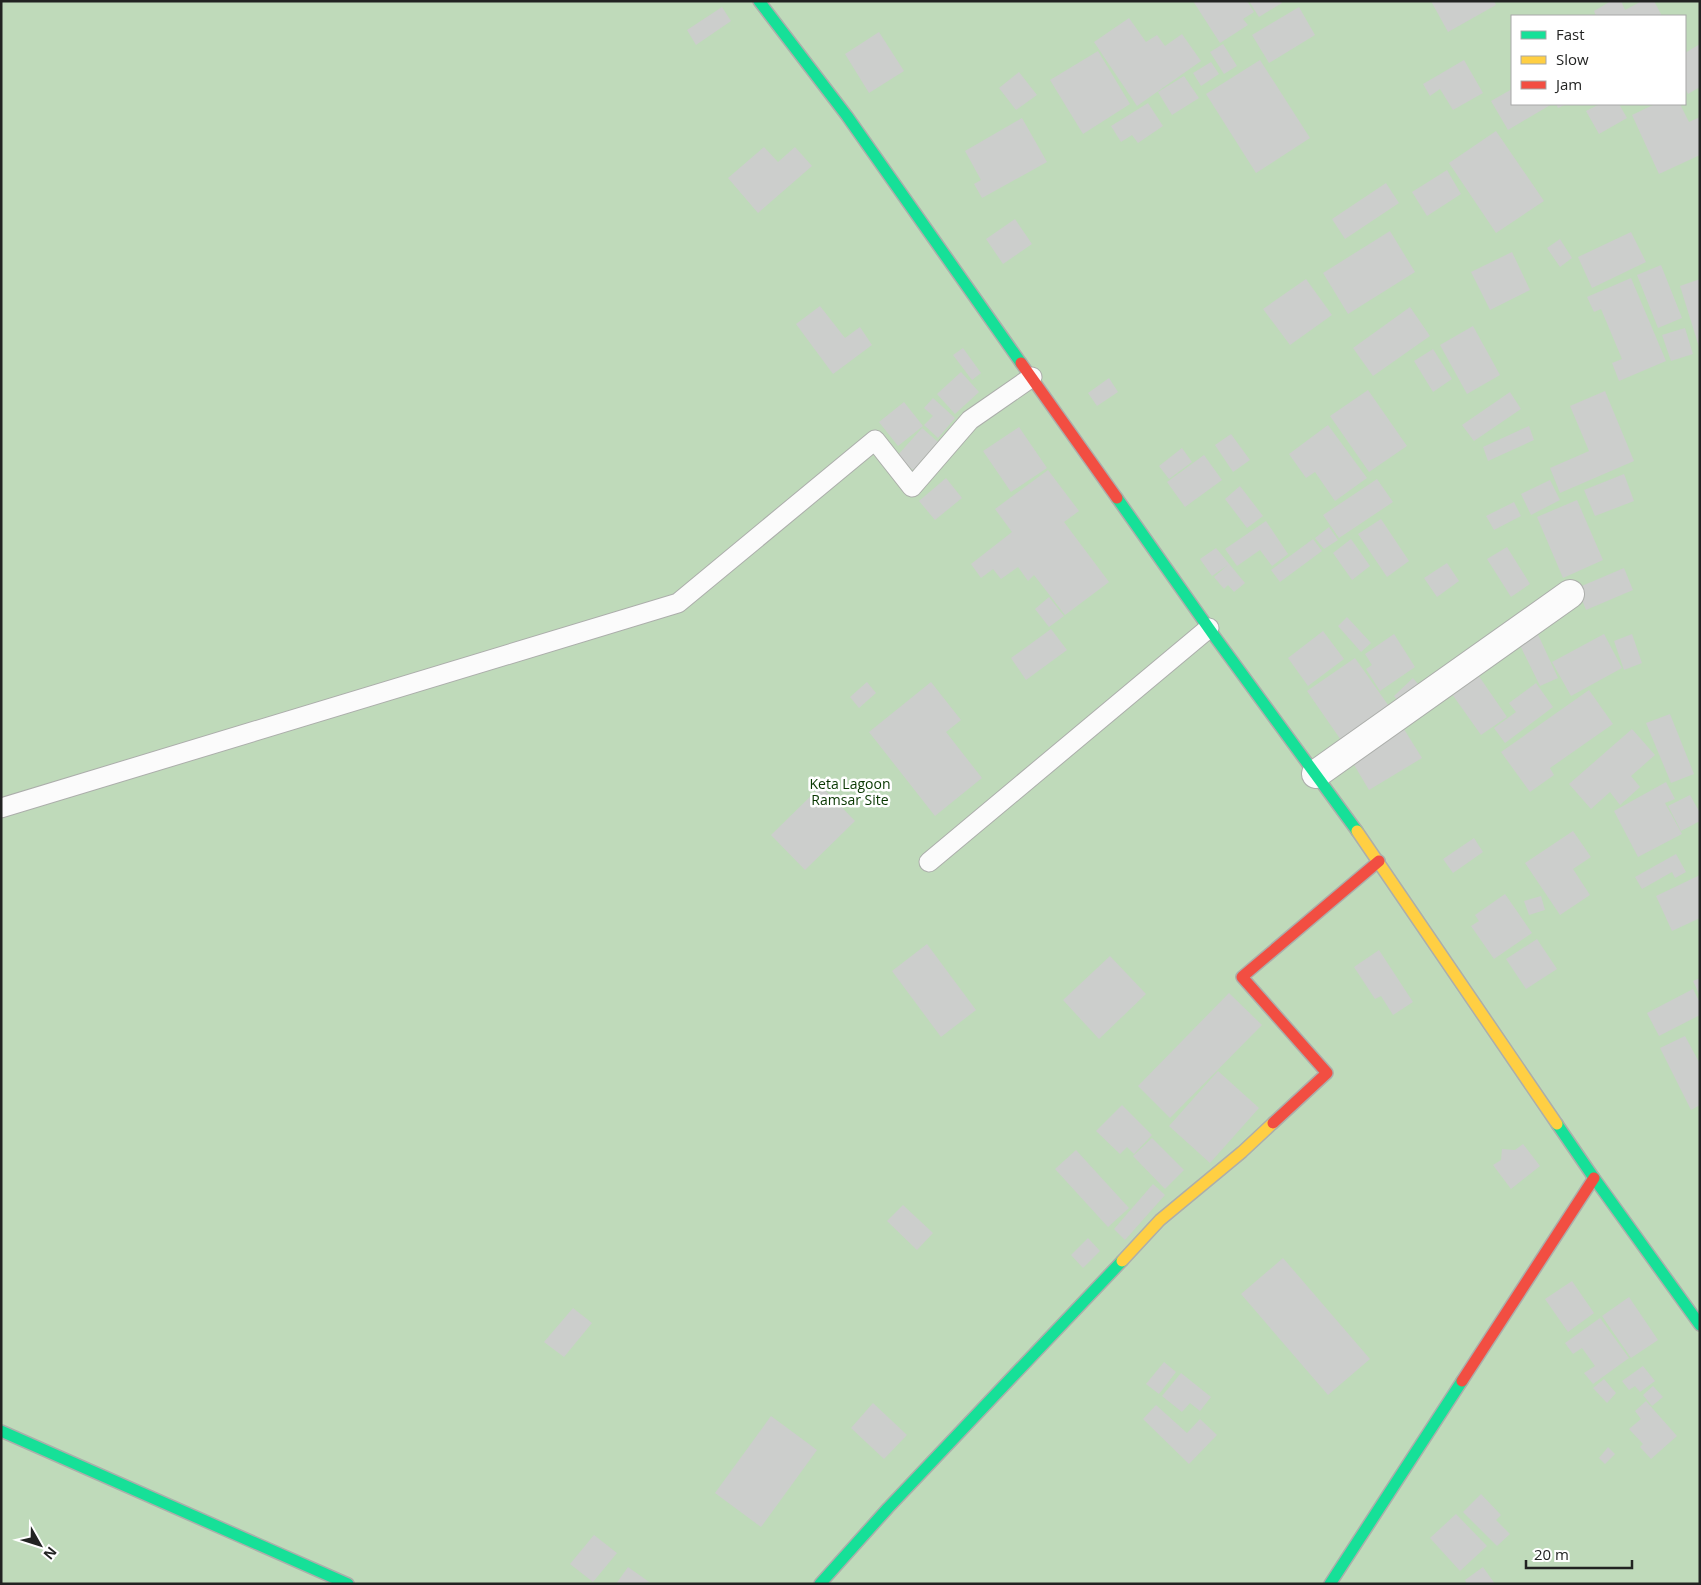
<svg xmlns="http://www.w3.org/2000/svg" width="1701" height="1585" font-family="'Open Sans',sans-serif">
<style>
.green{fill:#bfdaba;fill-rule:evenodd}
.building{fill:#cccecc}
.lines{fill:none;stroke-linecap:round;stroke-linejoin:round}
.lane-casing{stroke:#acaeab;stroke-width:21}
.street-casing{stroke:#acaeab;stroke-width:30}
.fast-casing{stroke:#acaeab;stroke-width:14}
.slow-casing{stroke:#acaeab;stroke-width:14}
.jam-casing{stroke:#acaeab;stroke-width:14}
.lane{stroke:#fbfbfb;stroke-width:19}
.street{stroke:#fbfbfb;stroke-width:28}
.fast{stroke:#16e098;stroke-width:11}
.slow{stroke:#ffcf43;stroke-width:11}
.jam{stroke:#f24e42;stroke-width:11}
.labels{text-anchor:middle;stroke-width:5;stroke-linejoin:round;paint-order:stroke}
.park-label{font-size:14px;fill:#083700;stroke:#fff}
</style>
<rect width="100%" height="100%" fill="#e4e6e3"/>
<path class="green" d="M 1,1 L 1700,1 L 1700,1584 L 1,1584 ZM 1512,16 L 1685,16 L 1685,104 L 1512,104 Z"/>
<path class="building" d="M 1193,1 L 1247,1 L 1254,12 L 1243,19 L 1248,25 L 1220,43 Z
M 1249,1 L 1281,1 L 1282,3 L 1259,17 Z
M 1431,1 L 1494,1 L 1496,5 L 1448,32 Z
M 1611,1 L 1621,1 L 1625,10 L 1642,1 L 1654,1 L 1662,16 L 1596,16 L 1594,11 Z
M 722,7 L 731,21 L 696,45 L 687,30 Z
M 1299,7 L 1315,35 L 1269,63 L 1252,35 Z
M 1129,18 L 1146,42 L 1157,35 L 1165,46 L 1182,34 L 1201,61 L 1137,106 L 1094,42 Z
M 879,32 L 904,71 L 869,93 L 845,54 Z
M 1223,44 L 1237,66 L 1224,74 L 1210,52 Z
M 1700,44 L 1700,87 L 1688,94 L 1685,88 L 1685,53 Z
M 1098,51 L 1130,104 L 1083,134 L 1050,80 Z
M 1260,60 L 1310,138 L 1256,173 L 1206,94 Z
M 1464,60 L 1483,93 L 1453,110 L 1440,89 L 1430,96 L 1423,84 Z
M 1211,62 L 1219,74 L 1201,86 L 1193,73 Z
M 1019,72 L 1037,95 L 1016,110 L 999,88 Z
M 1184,76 L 1199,98 L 1172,115 L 1158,92 Z
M 1512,89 L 1512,104 L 1552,104 L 1508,130 L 1491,101 Z
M 1148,103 L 1163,126 L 1138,143 L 1132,135 L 1121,142 L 1111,126 Z
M 1556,104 L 1567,104 L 1558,108 Z
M 1597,104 L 1619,104 L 1627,118 L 1599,134 L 1586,111 L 1598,105 Z
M 1655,104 L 1680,104 L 1689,122 L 1700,117 L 1700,155 L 1659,174 L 1632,115 Z
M 1022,118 L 1047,162 L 982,198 L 974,184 L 981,180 L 965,151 Z
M 1496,131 L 1544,201 L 1496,233 L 1449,163 Z
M 764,147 L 778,162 L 795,147 L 812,166 L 758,213 L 728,178 Z
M 1447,170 L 1461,194 L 1427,216 L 1412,192 Z
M 1386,183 L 1399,203 L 1345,239 L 1332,219 Z
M 1015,219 L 1032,244 L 1003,264 L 986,239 Z
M 1390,231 L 1415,272 L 1348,314 L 1323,273 Z
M 1631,232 L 1646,262 L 1592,288 L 1578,257 Z
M 1560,239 L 1572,258 L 1560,267 L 1547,248 Z
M 1512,252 L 1530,290 L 1490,310 L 1471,272 Z
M 1661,265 L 1682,318 L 1658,328 L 1637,275 Z
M 1631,278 L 1666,361 L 1619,381 L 1612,363 L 1622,359 L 1601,309 L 1594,312 L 1587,297 Z
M 1306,279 L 1332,315 L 1290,345 L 1263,309 Z
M 1700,279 L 1700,347 L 1699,347 L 1680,286 Z
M 820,306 L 845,338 L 860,327 L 872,345 L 833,374 L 796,324 Z
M 1410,307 L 1430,336 L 1373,376 L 1353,348 Z
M 1473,326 L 1500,375 L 1467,394 L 1440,345 Z
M 1685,328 L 1693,354 L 1671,361 L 1662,335 Z
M 963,348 L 981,373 L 972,380 L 953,355 Z
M 1433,349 L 1452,379 L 1433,392 L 1414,361 Z
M 961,372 L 979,392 L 955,414 L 937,394 Z
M 1109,378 L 1118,392 L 1097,406 L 1088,393 Z
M 1368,390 L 1407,446 L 1369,472 L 1330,416 Z
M 1605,391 L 1634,461 L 1560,493 L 1550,468 L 1589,451 L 1570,406 Z
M 1510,392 L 1521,409 L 1474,441 L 1462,425 Z
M 933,398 L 955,418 L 938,438 L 924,425 L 933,416 L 924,408 Z
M 904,402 L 923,426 L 898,446 L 879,422 Z
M 1328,425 L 1367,478 L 1335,501 L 1315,472 L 1306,478 L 1289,454 Z
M 1529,426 L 1534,440 L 1488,461 L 1483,447 Z
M 1019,427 L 1047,468 L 1011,492 L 983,451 Z
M 922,428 L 938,442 L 913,470 L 897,456 Z
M 1231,434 L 1250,460 L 1233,472 L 1215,445 Z
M 1182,448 L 1192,462 L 1169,479 L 1159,466 Z
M 1204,455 L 1222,480 L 1185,507 L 1167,482 Z
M 1048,470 L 1079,511 L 1064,522 L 1109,582 L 1065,615 L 1034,575 L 1028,581 L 1018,567 L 1001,579 L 993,569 L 981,578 L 971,564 L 1012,532 L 995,509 Z
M 1624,474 L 1634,501 L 1595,516 L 1584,490 Z
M 946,478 L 962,498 L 935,520 L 919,501 Z
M 1377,479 L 1393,502 L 1339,538 L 1323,515 Z
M 1550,480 L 1560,500 L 1531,515 L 1521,494 Z
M 1240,486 L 1263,516 L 1247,528 L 1225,499 Z
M 1577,500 L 1603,560 L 1563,578 L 1537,517 Z
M 1514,502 L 1521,516 L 1494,530 L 1486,516 Z
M 1381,519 L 1409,561 L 1387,577 L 1358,534 Z
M 1266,521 L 1288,554 L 1272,566 L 1260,550 L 1237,566 L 1225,549 Z
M 1329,527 L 1338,540 L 1324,549 L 1315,538 Z
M 1313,539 L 1322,551 L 1280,582 L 1271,570 Z
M 1351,539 L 1370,566 L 1352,580 L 1333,553 Z
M 1507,547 L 1530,584 L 1511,597 L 1487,559 Z
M 1216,548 L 1245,583 L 1234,592 L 1228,585 L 1224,589 L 1214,577 L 1228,565 L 1212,576 L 1200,559 Z
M 1447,563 L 1459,581 L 1437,597 L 1424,578 Z
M 1624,568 L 1633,590 L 1586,610 L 1577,588 Z
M 1049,597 L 1064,616 L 1049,627 L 1035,609 Z
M 1347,617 L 1371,643 L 1361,652 L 1338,626 Z
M 1535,628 L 1558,678 L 1540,686 L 1516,637 Z
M 1051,629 L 1067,650 L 1026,680 L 1011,658 Z
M 1323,631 L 1344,659 L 1308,686 L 1288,658 Z
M 1394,634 L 1415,667 L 1380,691 L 1366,669 L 1372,665 L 1365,654 Z
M 1604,634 L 1622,668 L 1571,696 L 1552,662 Z
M 1632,634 L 1642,663 L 1624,670 L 1614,641 Z
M 1355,658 L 1393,712 L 1345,746 L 1307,691 Z
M 1474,669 L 1507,717 L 1481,735 L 1447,687 Z
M 1413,678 L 1422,689 L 1403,707 L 1394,696 Z
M 867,682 L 876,693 L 859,708 L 850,697 Z
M 931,682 L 961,720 L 946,732 L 982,778 L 935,816 L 869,732 Z
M 1536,683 L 1553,707 L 1505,743 L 1494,728 L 1516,712 L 1509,703 Z
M 1589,690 L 1613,724 L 1550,768 L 1554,775 L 1530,792 L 1501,752 Z
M 1670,714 L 1694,774 L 1671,783 L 1646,723 Z
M 1402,726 L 1422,758 L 1369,790 L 1350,758 Z
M 1632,729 L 1655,755 L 1631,776 L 1640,787 L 1620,805 L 1610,792 L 1591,809 L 1569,784 Z
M 1666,782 L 1675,799 L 1665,803 L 1682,834 L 1638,857 L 1614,811 Z
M 821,786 L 855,821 L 805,870 L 771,835 Z
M 1690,795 L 1700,813 L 1700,821 L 1681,831 L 1668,806 Z
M 1573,831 L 1591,857 L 1573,869 L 1590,895 L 1560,915 L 1525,863 Z
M 1474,838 L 1483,852 L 1453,873 L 1443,859 Z
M 1676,854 L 1686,872 L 1675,878 L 1672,872 L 1642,889 L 1635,877 Z
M 1700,875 L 1700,918 L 1672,931 L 1656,896 Z
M 1505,894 L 1532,933 L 1494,959 L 1471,926 L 1479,921 L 1475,915 Z
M 1541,896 L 1545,910 L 1529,915 L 1524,901 Z
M 1537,939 L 1557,969 L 1526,989 L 1506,959 Z
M 927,944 L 976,1010 L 941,1037 L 892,971 Z
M 1379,950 L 1413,1002 L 1393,1015 L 1381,996 L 1375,999 L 1354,967 Z
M 1110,956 L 1146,994 L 1099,1039 L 1063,1000 Z
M 1700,978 L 1700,996 L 1693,981 Z
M 1693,989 L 1700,1003 L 1700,1015 L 1659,1036 L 1647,1013 Z
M 1229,993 L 1262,1025 L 1170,1118 L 1138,1086 Z
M 1685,1036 L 1700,1064 L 1700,1105 L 1691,1110 L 1660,1048 Z
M 1218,1071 L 1259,1108 L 1210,1163 L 1169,1126 Z
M 1122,1105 L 1152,1135 L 1134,1154 L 1127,1147 L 1120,1154 L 1096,1131 Z
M 1152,1138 L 1184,1170 L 1165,1189 L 1133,1156 Z
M 1523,1144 L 1540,1166 L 1511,1189 L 1493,1165 L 1501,1160 L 1502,1149 L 1515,1150 Z
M 1076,1150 L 1129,1208 L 1108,1227 L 1055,1169 Z
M 1153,1184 L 1165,1195 L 1125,1240 L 1114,1229 Z
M 903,1205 L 933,1233 L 917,1250 L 887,1221 Z
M 1088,1238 L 1100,1251 L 1083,1268 L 1071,1255 Z
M 1283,1258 L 1370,1359 L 1328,1395 L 1241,1294 Z
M 1572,1281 L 1594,1313 L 1568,1332 L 1545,1299 Z
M 1629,1297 L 1658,1340 L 1631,1358 L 1602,1316 Z
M 573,1308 L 592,1323 L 564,1357 L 544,1342 Z
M 1600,1318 L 1629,1358 L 1593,1384 L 1584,1373 L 1595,1366 L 1582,1348 L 1573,1354 L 1565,1343 Z
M 1164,1362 L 1176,1372 L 1159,1394 L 1146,1384 Z
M 1643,1366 L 1655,1381 L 1640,1392 L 1635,1386 L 1629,1390 L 1622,1381 Z
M 1181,1373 L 1211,1397 L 1200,1411 L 1190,1403 L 1182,1412 L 1162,1396 Z
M 1604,1379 L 1616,1393 L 1607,1403 L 1593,1388 Z
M 1653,1386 L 1663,1397 L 1652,1406 L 1643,1395 Z
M 1646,1401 L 1677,1436 L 1651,1459 L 1640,1447 L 1643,1444 L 1629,1429 L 1641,1419 L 1635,1411 Z
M 873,1403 L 907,1435 L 884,1459 L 851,1428 Z
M 1156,1405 L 1187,1433 L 1200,1419 L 1217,1435 L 1189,1464 L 1143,1419 Z
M 771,1416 L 817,1450 L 761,1527 L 715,1493 Z
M 1608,1447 L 1615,1454 L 1605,1464 L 1599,1458 Z
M 1481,1494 L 1501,1515 L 1496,1520 L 1510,1534 L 1497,1546 L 1463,1512 Z
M 1456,1514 L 1487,1546 L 1460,1571 L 1430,1538 Z
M 594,1535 L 617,1553 L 593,1582 L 570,1564 Z
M 628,1567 L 652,1584 L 616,1584 Z
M 1483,1567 L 1495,1584 L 1467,1584 L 1465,1580 Z"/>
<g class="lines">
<defs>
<path id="lane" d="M 1,808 L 678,603 L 875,440 L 912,487 L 970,420 L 1032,377
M 929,862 L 1209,628"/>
<path id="street" d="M 1316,774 L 1570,594"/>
<path id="fast" d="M 759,1 L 847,116 L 1021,363
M 1117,498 L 1215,637 L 1357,831
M 1557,1124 L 1594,1178 L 1700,1325
M 1,1431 L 348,1584
M 820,1584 L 888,1508 L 1122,1261
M 1330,1584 L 1462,1381"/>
<path id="slow" d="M 1357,831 L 1557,1124
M 1122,1261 L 1160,1220 L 1242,1152 L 1273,1123"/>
<path id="jam" d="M 1021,363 L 1117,498
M 1273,1123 L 1327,1073 L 1242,977 L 1379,861
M 1462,1381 L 1594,1178"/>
</defs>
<use href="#lane" class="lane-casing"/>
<use href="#street" class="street-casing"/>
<use href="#fast" class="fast-casing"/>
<use href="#slow" class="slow-casing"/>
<use href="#jam" class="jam-casing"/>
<use href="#lane" class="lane"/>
<use href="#street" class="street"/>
<use href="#fast" class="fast"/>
<use href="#slow" class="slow"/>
<use href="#jam" class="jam"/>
</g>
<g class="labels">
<g class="park-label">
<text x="850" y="789">Keta Lagoon<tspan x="850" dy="16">Ramsar Site</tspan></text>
</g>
</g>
<rect width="1701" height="1585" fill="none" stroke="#222322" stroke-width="5"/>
<rect x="1511" y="15" width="175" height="90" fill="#ffffff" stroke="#a7a7a7"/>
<rect x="1521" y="31" width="25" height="8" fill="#16e098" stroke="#a7a7a7"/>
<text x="1556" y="40" font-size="15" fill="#222322">Fast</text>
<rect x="1521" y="56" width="25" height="8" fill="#ffcf43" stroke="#a7a7a7"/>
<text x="1556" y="65" font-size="15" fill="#222322">Slow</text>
<rect x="1521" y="81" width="25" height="8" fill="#f24e42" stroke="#a7a7a7"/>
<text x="1556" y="90" font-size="15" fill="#222322">Jam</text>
<g transform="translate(40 1545) rotate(129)" stroke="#ffffff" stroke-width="4" paint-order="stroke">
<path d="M0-4L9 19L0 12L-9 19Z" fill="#222322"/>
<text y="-8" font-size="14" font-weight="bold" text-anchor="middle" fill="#222322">N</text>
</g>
<path d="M1526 1560v8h106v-8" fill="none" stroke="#222322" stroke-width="2.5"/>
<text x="1534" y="1560" font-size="15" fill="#222322" stroke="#ffffff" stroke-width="4" paint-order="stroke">20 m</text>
</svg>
